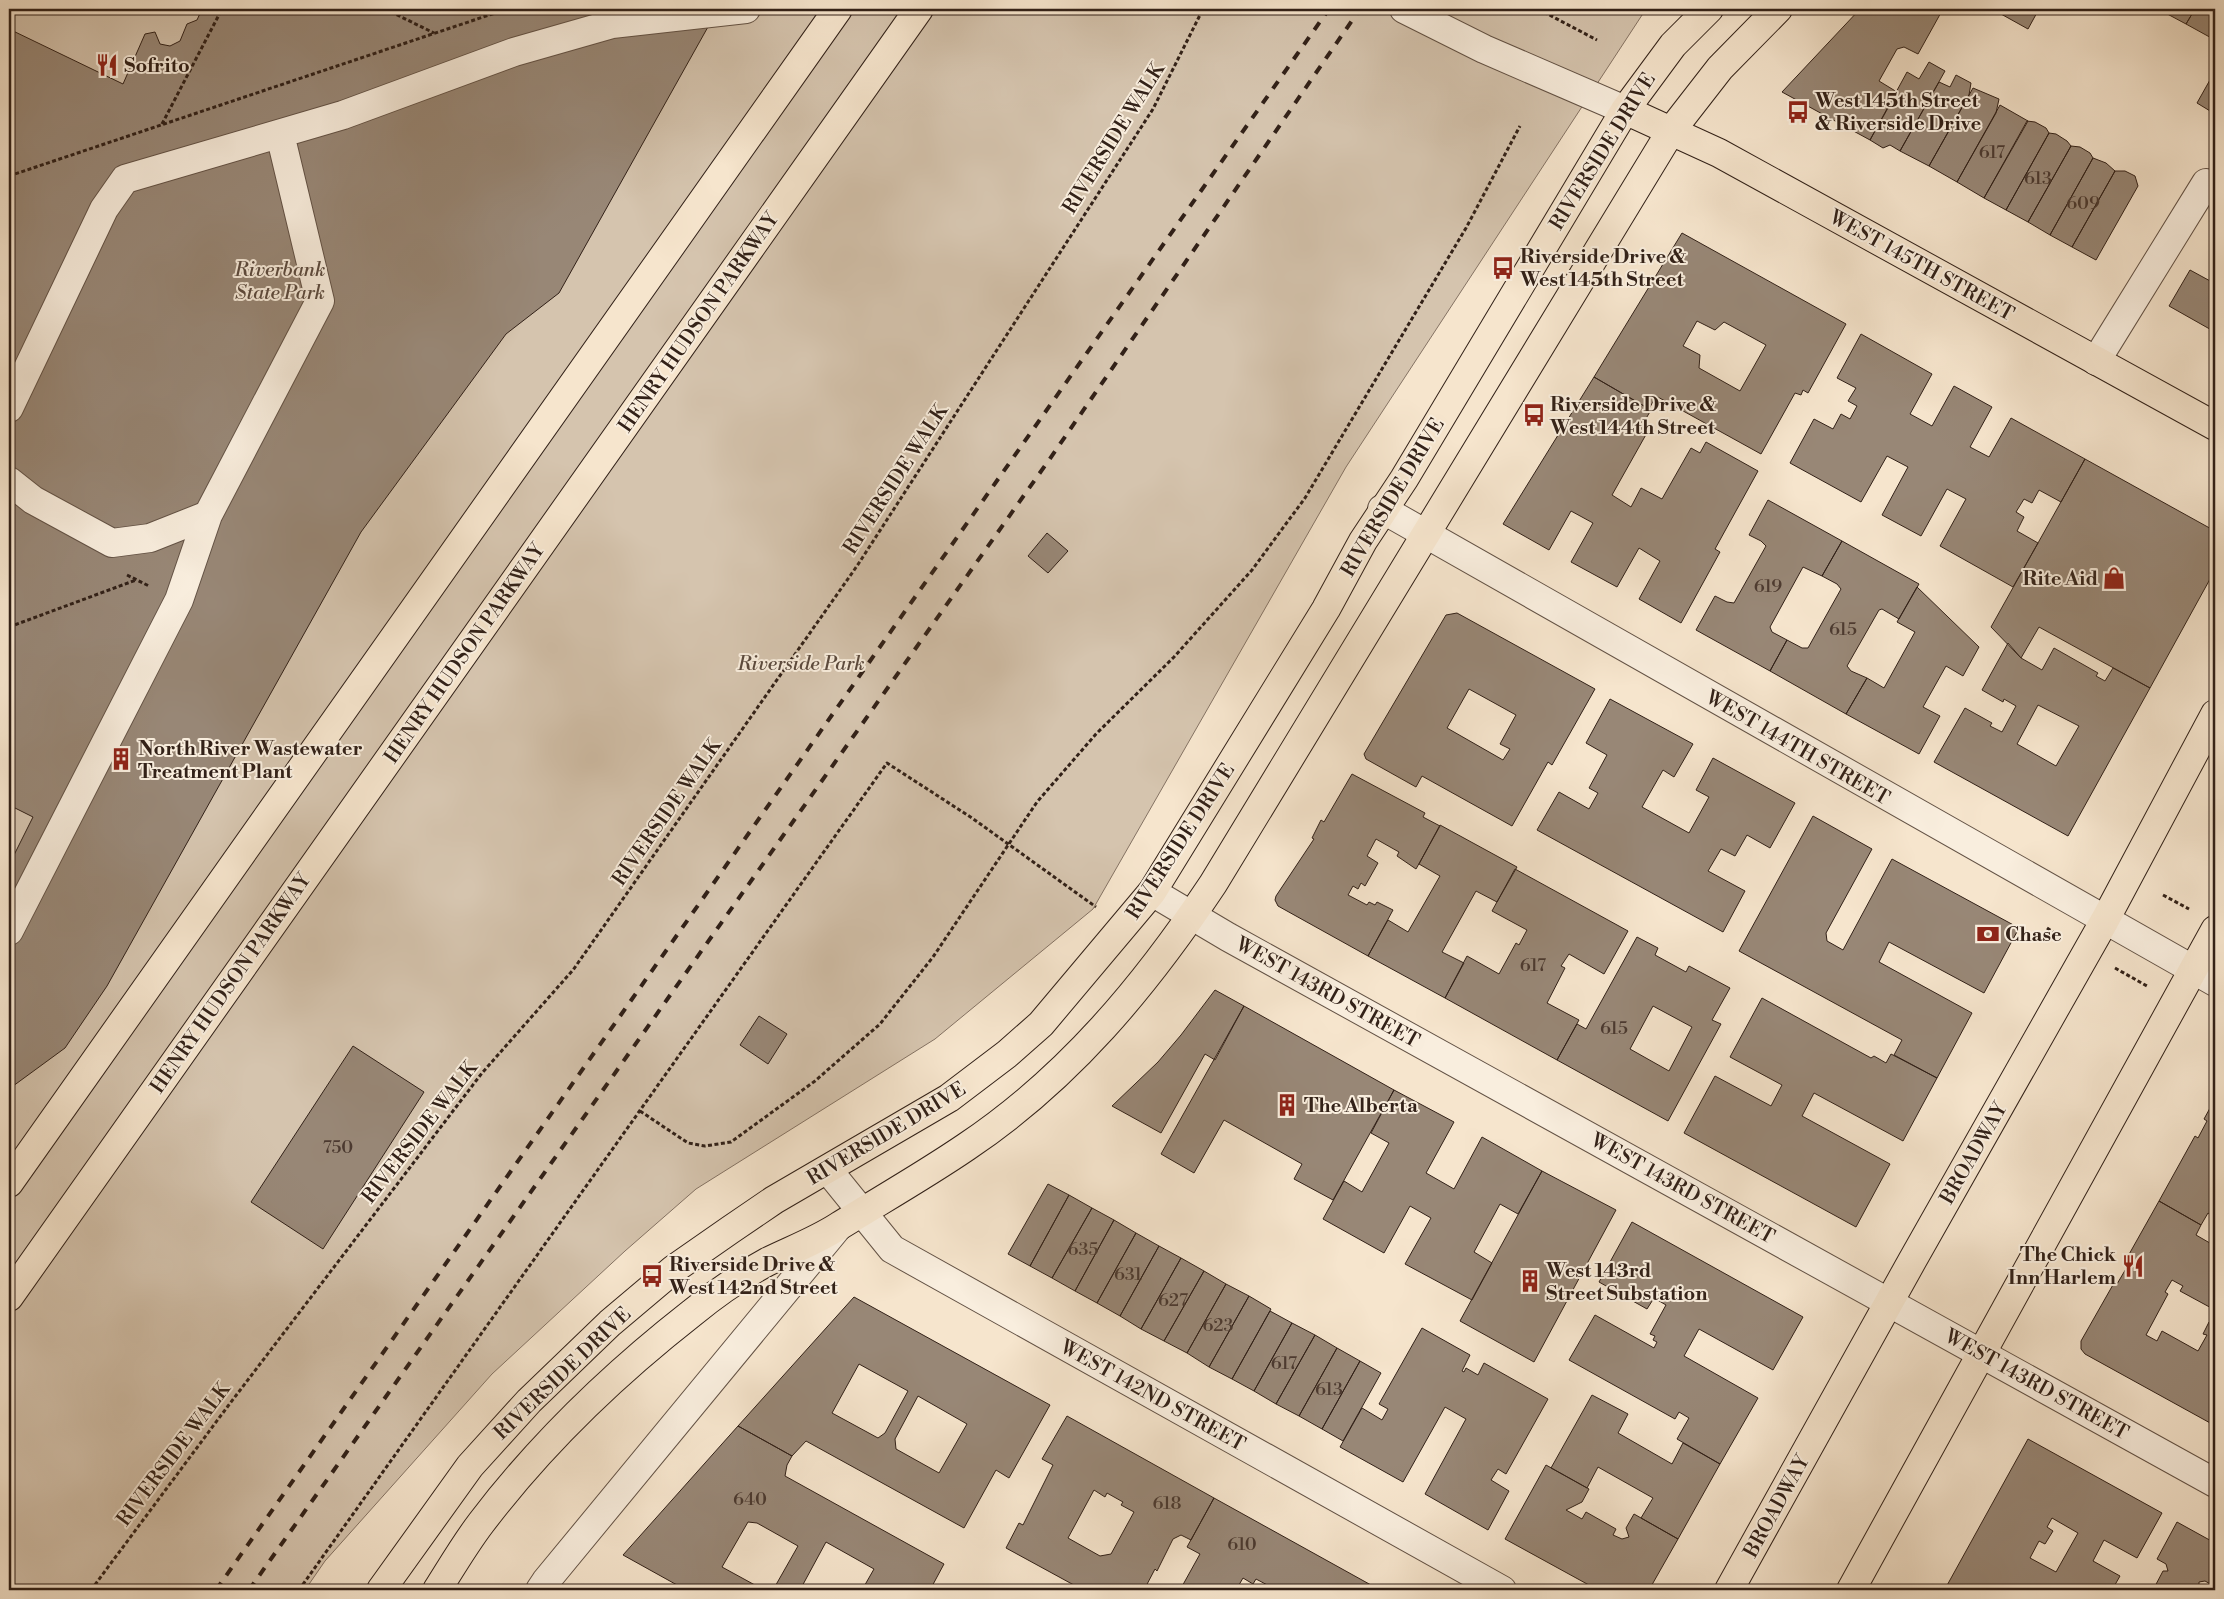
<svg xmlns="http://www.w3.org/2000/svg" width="2224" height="1599" font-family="'Libre Bodoni',serif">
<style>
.green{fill:#d5c4ae;stroke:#847263}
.building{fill:#988776;stroke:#322118;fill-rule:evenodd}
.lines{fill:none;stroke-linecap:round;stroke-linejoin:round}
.minor-casing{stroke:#635245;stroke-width:30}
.major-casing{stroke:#322118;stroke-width:30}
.highway-casing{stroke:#322118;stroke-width:30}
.path{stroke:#322118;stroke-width:3;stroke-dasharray:4 2.5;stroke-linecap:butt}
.minor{stroke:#f9eede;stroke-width:28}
.major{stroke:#f6e5cd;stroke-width:28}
.highway{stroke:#f6e5cd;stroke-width:28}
.rail{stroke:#322118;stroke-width:4;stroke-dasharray:9 9;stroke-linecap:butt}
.labels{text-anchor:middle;stroke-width:4;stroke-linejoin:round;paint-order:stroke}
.number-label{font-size:18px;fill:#4c3a30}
.poi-label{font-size:20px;font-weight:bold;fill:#322118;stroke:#f9eede;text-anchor:start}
.street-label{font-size:20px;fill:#322118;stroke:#f9eede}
.park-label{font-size:20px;font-style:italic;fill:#5b4a3e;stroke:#f9eede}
</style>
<rect width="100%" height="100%" fill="#f6e5cd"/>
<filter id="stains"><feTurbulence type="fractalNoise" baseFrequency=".004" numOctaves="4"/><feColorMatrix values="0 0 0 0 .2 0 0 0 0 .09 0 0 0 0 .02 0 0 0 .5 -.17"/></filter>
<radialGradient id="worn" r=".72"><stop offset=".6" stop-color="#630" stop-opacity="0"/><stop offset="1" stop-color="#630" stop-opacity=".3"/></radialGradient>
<path class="green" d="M 9,9 L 1646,9 L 1346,467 L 1093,909 L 935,1039 L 696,1189 L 625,1251 L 492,1374 L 325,1561 L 305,1590 L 9,1590 Z"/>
<path class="building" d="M 9,9 L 202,9 L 197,20 L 187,24 L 180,41 L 170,46 L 160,44 L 155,32 L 145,34 L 123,84 L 9,29 Z
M 9,9 L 718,9 L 559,293 L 506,334 L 361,532 L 107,986 L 65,1048 L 9,1089 Z
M 1860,9 L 1943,9 L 1918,54 L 1904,47 L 1897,49 L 1879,81 L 1897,92 L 1870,140 L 1782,92 Z
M 1992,9 L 2039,9 L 2028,29 Z
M 2158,9 L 2195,9 L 2186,24 Z
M 2195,9 L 2215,9 L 2215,40 L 2186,24 Z
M 1929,62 L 1945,71 L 1900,151 L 1890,145 L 1883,148 L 1870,140 L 1907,72 L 1919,79 Z
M 2215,71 L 2215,114 L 2197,103 Z
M 1956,75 L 1971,83 L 1969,95 L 1929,166 L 1900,151 L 1939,82 L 1950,87 Z
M 1973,88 L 1999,99 L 1996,113 L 1957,182 L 1929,166 Z
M 2000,105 L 2028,121 L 1984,198 L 1957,182 Z
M 2027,121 L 2035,122 L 2046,128 L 2049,133 L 2006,210 L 1984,198 Z
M 2049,133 L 2056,134 L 2067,141 L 2071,146 L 2028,222 L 2006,210 Z
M 2071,146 L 2080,147 L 2090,153 L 2093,158 L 2050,235 L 2028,222 Z
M 2093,158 L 2106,163 L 2115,171 L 2072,247 L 2050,235 Z
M 2115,171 L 2125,171 L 2135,176 L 2138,186 L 2096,260 L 2072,247 Z
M 1682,233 L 1846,324 L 1808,393 L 1803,390 L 1801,395 L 1795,393 L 1761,454 L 1656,396 L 1649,409 L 1594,377 ZM 1697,321 L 1715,330 L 1724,322 L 1766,345 L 1740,391 L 1699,368 L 1700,355 L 1683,346 Z
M 2190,270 L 2212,282 L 2215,277 L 2215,332 L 2169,306 Z
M 1861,334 L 1932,374 L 1910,414 L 1932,426 L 1954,386 L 1992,407 L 1970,447 L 1989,457 L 2011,418 L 2085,459 L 2061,502 L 2039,490 L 2032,503 L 2024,499 L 2016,512 L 2024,517 L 2017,531 L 2038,543 L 2013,587 L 1940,546 L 1966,499 L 1947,489 L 1921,536 L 1882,515 L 1908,467 L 1887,456 L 1861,502 L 1790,463 L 1814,419 L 1833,429 L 1841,414 L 1850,419 L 1857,406 L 1848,401 L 1856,388 L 1837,378 Z
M 1594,377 L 1651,410 L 1641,427 L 1648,431 L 1612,495 L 1631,507 L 1641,488 L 1662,499 L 1691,448 L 1700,453 L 1706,442 L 1758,471 L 1715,549 L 1720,552 L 1681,623 L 1639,599 L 1660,561 L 1639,548 L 1617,587 L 1571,562 L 1593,523 L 1571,511 L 1549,550 L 1503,524 Z
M 2085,459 L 2215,531 L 2215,570 L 2150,688 L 2039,627 L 2021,658 L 1991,627 Z
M 1768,500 L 1842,541 L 1822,576 L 1803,567 L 1770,627 L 1772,632 L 1787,640 L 1770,671 L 1696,630 L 1715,596 L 1727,602 L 1734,603 L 1766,546 L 1761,541 L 1749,535 Z
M 1047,533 L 1068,551 L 1048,573 L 1028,556 Z
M 1842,541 L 1919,584 L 1899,619 L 1882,609 L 1879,610 L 1847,666 L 1851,671 L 1867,678 L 1846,714 L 1770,671 L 1787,640 L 1802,648 L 1808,648 L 1841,589 L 1837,584 L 1822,576 Z
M 1917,587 L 1979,647 L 1963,676 L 1946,666 L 1923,707 L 1940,716 L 1919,754 L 1846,714 L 1867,678 L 1884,688 L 1915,632 L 1897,622 Z
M 1457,613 L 1595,689 L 1552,765 L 1548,762 L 1512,826 L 1422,776 L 1416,787 L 1366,759 L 1364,754 L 1446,615 ZM 1469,689 L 1516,715 L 1500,744 L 1510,749 L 1503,760 L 1447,728 Z
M 2008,643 L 2021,658 L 2042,670 L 2054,648 L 2098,673 L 2096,676 L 2105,681 L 2113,668 L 2150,688 L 2068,836 L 1934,762 L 1965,708 L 1992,723 L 1990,726 L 2002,732 L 2016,706 L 2004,699 L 2003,702 L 1982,690 ZM 2038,705 L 2079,726 L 2056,766 L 2017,744 Z
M 1610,699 L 1693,744 L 1674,777 L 1663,770 L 1642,807 L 1689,833 L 1709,797 L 1696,790 L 1713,758 L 1795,803 L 1770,848 L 1747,835 L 1735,856 L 1721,849 L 1708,871 L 1745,891 L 1723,932 L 1537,830 L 1559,792 L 1589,809 L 1598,793 L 1589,788 L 1607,755 L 1586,743 Z
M 1352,774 L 1425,813 L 1423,817 L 1440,826 L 1416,869 L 1397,856 L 1399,852 L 1376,839 L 1367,856 L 1378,863 L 1365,886 L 1361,883 L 1358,889 L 1353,886 L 1348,895 L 1367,905 L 1369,902 L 1375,905 L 1377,902 L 1393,910 L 1368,956 L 1278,906 L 1275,900 L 1276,896 L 1314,839 L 1312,838 L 1321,820 L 1324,822 Z
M 9,805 L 33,817 L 9,865 Z
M 1813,816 L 1872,849 L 1826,933 L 1827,941 L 1843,950 L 1892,859 L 2019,928 L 1984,993 L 1889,942 L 1879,962 L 1972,1013 L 1937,1078 L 1894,1055 L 1902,1040 L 1739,951 Z
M 1440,825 L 1517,867 L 1497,902 L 1476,891 L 1442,952 L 1464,963 L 1445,998 L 1368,956 L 1388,920 L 1408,932 L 1440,876 L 1419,864 Z
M 1515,869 L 1628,931 L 1604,974 L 1569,954 L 1561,966 L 1565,968 L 1547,1003 L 1579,1020 L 1557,1060 L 1445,998 L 1467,956 L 1499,974 L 1516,943 L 1519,945 L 1527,930 L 1492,911 Z
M 1637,937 L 1658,948 L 1655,955 L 1686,972 L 1689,966 L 1730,988 L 1712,1020 L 1721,1024 L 1668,1121 L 1557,1060 L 1577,1024 L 1586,1029 ZM 1653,1006 L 1692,1027 L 1669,1071 L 1630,1049 Z
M 1215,990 L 1244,1006 L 1215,1060 L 1205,1054 L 1161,1133 L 1112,1106 L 1158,1062 L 1181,1035 Z
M 1762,998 L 1871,1058 L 1874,1056 L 1886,1063 L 1891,1054 L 1937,1078 L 1903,1141 L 1814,1093 L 1802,1116 L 1890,1164 L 1856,1227 L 1684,1133 L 1715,1076 L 1771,1106 L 1782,1085 L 1730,1057 Z
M 1244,1006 L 1394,1090 L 1333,1200 L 1294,1179 L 1302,1164 L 1224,1120 L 1194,1173 L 1161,1154 Z
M 759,1016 L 787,1034 L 768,1064 L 740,1045 Z
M 353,1046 L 424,1092 L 323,1249 L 251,1202 Z
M 1394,1090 L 1454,1122 L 1426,1173 L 1454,1189 L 1482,1137 L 1542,1171 L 1518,1214 L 1500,1204 L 1474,1252 L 1492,1263 L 1472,1300 L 1405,1264 L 1431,1218 L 1410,1206 L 1384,1253 L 1323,1219 L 1344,1181 L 1362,1192 L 1389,1143 L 1371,1133 Z
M 2215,1099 L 2215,1218 L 2208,1213 L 2201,1225 L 2159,1201 L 2195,1136 L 2198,1138 L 2207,1121 L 2204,1119 Z
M 1542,1171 L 1616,1210 L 1534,1362 L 1460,1321 Z
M 1048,1184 L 1069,1195 L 1030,1266 L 1008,1254 Z
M 1069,1195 L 1092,1208 L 1052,1278 L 1030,1266 Z
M 2159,1201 L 2201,1225 L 2196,1235 L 2215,1246 L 2215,1310 L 2180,1291 L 2183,1286 L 2172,1280 L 2165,1292 L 2168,1294 L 2146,1335 L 2157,1341 L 2162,1331 L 2198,1351 L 2207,1335 L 2203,1334 L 2209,1322 L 2215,1325 L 2215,1323 L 2215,1418 L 2212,1424 L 2085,1354 L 2081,1349 L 2081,1341 L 2114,1283 L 2117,1284 L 2127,1267 L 2123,1265 Z
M 1092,1208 L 1114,1220 L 1075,1291 L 1052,1278 Z
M 1114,1220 L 1136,1233 L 1097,1303 L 1075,1291 Z
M 1632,1222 L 1803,1317 L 1773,1370 L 1699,1329 L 1684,1356 L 1758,1398 L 1720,1464 L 1677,1439 L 1689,1418 L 1679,1412 L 1675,1419 L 1569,1360 L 1595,1315 L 1654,1348 L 1657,1342 L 1653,1340 L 1655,1336 L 1650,1334 L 1666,1305 L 1654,1298 L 1647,1309 L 1599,1282 Z
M 1136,1233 L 1159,1246 L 1120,1316 L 1097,1303 Z
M 1159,1246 L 1181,1258 L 1141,1329 L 1120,1316 Z
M 1181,1258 L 1204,1271 L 1164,1341 L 1141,1329 Z
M 1204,1271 L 1226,1284 L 1187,1353 L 1164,1341 Z
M 1226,1284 L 1249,1296 L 1209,1367 L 1187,1353 Z
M 1249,1296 L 1271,1309 L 1232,1379 L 1209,1367 Z
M 854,1297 L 1050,1405 L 1009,1478 L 996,1470 L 964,1528 L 806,1441 L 792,1456 L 738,1426 ZM 859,1364 L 908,1391 L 885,1433 L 878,1438 L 832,1413 ZM 918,1396 L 967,1424 L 939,1473 L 896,1449 L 895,1439 Z
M 1270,1311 L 1292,1323 L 1254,1391 L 1232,1379 Z
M 1292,1323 L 1315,1335 L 1276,1404 L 1254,1391 Z
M 1422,1328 L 1470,1355 L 1462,1371 L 1464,1372 L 1466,1368 L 1478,1375 L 1484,1363 L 1548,1399 L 1506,1474 L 1498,1469 L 1491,1480 L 1509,1491 L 1488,1530 L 1425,1494 L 1466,1419 L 1445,1407 L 1403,1482 L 1340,1447 L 1362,1408 L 1382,1420 L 1388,1409 L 1379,1404 Z
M 1315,1335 L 1337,1348 L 1299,1416 L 1276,1404 Z
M 1337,1348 L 1360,1361 L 1322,1429 L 1299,1416 Z
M 1360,1361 L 1381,1373 L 1343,1441 L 1322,1429 Z
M 1592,1395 L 1628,1414 L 1618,1433 L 1672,1464 L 1683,1443 L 1720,1464 L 1678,1539 L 1641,1518 L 1653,1498 L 1598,1467 L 1587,1488 L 1551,1468 Z
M 1067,1416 L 1214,1498 L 1191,1540 L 1181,1535 L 1173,1539 L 1157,1571 L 1155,1569 L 1144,1590 L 1083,1590 L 1006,1548 L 1019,1523 L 1023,1525 L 1053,1465 L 1042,1459 ZM 1094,1490 L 1105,1497 L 1107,1493 L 1123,1502 L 1121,1505 L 1134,1512 L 1111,1554 L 1100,1556 L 1068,1538 Z
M 738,1426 L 792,1456 L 787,1465 L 785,1476 L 944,1564 L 930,1590 L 862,1590 L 874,1569 L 826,1542 L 800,1590 L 773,1590 L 798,1546 L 757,1523 L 748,1522 L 722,1567 L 764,1590 L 686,1590 L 623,1555 Z
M 2028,1439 L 2162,1513 L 2137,1558 L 2104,1540 L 2093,1561 L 2120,1576 L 2112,1590 L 1948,1590 L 1945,1589 ZM 2052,1518 L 2078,1533 L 2056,1572 L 2030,1558 L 2039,1541 L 2045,1544 L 2053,1531 L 2047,1527 Z
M 1546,1465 L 1589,1489 L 1582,1502 L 1566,1510 L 1582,1519 L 1586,1512 L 1616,1529 L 1613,1535 L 1622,1539 L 1629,1537 L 1626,1528 L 1634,1514 L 1678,1539 L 1649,1590 L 1598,1590 L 1505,1539 Z
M 1214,1498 L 1380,1590 L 1271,1590 L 1273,1588 L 1256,1579 L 1253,1584 L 1243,1578 L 1236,1590 L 1180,1590 L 1200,1554 L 1187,1547 Z
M 2177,1522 L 2215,1543 L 2214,1586 L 2205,1581 L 2199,1582 L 2199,1590 L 2153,1590 L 2163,1571 L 2168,1571 L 2166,1564 L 2157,1559 Z"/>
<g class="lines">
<defs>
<path id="minor" d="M 1404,9 L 1484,49 L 1625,110
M 2096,361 L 2206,183
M 9,408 L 104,209 L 125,179 L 343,115 L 514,52 L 612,24 L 746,9
M 9,481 L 33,500 L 112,543 L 150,538 L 208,515 L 320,301 L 280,134
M 1382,509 L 2215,982
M 1152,892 L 1228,937 L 2215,1483
M 9,931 L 179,600 L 208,515
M 828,1170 L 892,1249 L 1502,1590
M 540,1590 L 546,1581 L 837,1228"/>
<path id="major" d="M 1625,110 L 1719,153 L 2215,426
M 381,1590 L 470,1466 L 529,1401 L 610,1323 L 674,1269 L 730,1230 L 774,1200 L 949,1098 L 1007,1054 L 1041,1024 L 1152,892 L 1326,609 L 1363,541 L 1404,479 L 1625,110 L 1673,45 L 1709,9
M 437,1590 C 451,1568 465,1544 481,1523 C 541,1444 614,1374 692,1313 C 715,1294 741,1276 767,1262 C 791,1250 816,1241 839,1226 C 881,1200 925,1175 966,1147 C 1069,1078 1145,986 1213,884 L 1671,131 L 1720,68 L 1778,9
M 1729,1590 L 1912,1261 L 2105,920 L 2215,714
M 1851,1590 L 2215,930"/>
<path id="highway" d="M 9,1183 L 838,9
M 9,1297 L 919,9"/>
</defs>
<use href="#minor" class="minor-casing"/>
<use href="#major" class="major-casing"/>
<use href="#highway" class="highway-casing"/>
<path class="path" d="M 385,9 L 434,33
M 1538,9 L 1597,40
M 162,124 L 222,9
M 9,176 L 507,9
M 127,575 L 149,586
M 9,627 L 136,580
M 2163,895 L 2189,909
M 2047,928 L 2057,935
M 2115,968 L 2147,986
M 640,1111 L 688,1143 L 705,1146 L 731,1142 L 815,1081 L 880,1024 L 933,957 L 1037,802 L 1096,734 L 1174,657 L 1252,570 L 1305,498 L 1466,228 L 1520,126
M 91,1590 L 228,1406 L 482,1073 L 573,970 L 857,566 L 1153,109 L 1203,9
M 299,1590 L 887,763 L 972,818 L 1096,907"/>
<use href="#minor" class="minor"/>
<use href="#major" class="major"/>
<use href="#highway" class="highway"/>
<path class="rail" d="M 216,1590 L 1329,9
M 249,1590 L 1049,460 L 1360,9"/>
</g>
<defs>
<symbol id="restaurant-bare" viewBox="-9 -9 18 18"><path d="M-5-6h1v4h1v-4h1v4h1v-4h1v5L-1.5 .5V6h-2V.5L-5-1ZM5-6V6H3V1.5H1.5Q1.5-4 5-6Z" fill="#8f2418" stroke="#f9eede" stroke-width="2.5" paint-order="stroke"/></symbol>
<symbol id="bus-bare" viewBox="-9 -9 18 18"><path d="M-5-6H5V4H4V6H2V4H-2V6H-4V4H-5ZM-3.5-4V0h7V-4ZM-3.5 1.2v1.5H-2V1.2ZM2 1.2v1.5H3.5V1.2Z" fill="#8f2418" stroke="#f9eede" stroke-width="2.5" paint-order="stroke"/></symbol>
<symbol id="shop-bare" viewBox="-9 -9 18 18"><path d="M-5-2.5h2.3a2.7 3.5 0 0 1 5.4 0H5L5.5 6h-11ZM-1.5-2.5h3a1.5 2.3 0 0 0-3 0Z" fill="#8f2418" stroke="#f9eede" stroke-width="2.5" paint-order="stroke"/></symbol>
<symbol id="building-bare" viewBox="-9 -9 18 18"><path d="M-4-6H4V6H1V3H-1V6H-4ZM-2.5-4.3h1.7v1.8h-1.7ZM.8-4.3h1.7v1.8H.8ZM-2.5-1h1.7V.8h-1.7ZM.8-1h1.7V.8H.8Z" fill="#8f2418" stroke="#f9eede" stroke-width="2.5" paint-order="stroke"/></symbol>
<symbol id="bank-bare" viewBox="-9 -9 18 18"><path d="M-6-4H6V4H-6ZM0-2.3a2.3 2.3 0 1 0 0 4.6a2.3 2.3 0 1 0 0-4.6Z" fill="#8f2418" stroke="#f9eede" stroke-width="2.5" paint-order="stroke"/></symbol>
</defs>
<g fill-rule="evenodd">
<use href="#restaurant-bare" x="91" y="49" width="32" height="32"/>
<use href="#bus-bare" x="1782" y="96" width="32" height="32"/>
<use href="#bus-bare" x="1487" y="252" width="32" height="32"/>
<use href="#bus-bare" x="1518" y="399" width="32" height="32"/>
<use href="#shop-bare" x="2098" y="562" width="32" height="32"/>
<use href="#building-bare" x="105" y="743" width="32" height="32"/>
<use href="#bank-bare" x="1972" y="918" width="32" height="32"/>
<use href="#building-bare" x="1271" y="1089" width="32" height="32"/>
<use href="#restaurant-bare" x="2117" y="1250" width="32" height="32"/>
<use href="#bus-bare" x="636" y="1260" width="32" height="32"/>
<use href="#building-bare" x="1514" y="1265" width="32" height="32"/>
</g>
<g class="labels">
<g class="number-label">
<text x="1992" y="158">617</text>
<text x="2038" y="184">613</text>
<text x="2083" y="209">609</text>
<text x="1768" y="592">619</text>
<text x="1843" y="635">615</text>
<text x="1533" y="971">617</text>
<text x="1614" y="1034">615</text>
<text x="338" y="1153">750</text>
<text x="1083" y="1255">635</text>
<text x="1128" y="1280">631</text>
<text x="1173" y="1306">627</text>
<text x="1218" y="1331">623</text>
<text x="1284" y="1369">617</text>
<text x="1329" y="1395">613</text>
<text x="750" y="1505">640</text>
<text x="1167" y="1509">618</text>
<text x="1242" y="1550">610</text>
</g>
<g class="poi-label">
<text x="124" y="72">Sofrito</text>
<text x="1815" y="107">West 145th Street<tspan x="1815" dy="23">&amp; Riverside Drive</tspan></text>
<text x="1520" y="263">Riverside Drive &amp;<tspan x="1520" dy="23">West 145th Street</tspan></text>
<text x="1550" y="411">Riverside Drive &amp;<tspan x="1550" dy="23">West 144th Street</tspan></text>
<text x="2098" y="585" text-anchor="end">Rite Aid</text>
<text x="138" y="755">North River Wastewater<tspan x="138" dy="23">Treatment Plant</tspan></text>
<text x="2005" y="941">Chase</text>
<text x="1304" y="1112">The Alberta</text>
<text x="2116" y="1261" text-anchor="end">The Chick<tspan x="2116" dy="23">Inn Harlem</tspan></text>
<text x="669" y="1271">Riverside Drive &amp;<tspan x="669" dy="23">West 142nd Street</tspan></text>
<text x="1546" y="1277">West 143rd<tspan x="1546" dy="23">Street Substation</tspan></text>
</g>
<g class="street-label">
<text transform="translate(1113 138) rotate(-58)" y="7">RIVERSIDE WALK</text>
<text transform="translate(1602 151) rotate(-58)" y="7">RIVERSIDE DRIVE</text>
<text transform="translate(1922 265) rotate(29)" y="7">WEST 145TH STREET</text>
<text transform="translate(698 322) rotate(-55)" y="7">HENRY HUDSON PARKWAY</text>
<text transform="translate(895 479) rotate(-57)" y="7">RIVERSIDE WALK</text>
<text transform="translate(1392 497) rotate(-59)" y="7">RIVERSIDE DRIVE</text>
<text transform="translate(464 653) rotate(-55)" y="7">HENRY HUDSON PARKWAY</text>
<text transform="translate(1798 747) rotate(30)" y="7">WEST 144TH STREET</text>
<text transform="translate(666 812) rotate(-55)" y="7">RIVERSIDE WALK</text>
<text transform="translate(1180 841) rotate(-57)" y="7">RIVERSIDE DRIVE</text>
<text transform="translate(230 983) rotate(-55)" y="7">HENRY HUDSON PARKWAY</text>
<text transform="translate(1328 992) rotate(29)" y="7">WEST 143RD STREET</text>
<text transform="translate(419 1132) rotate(-52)" y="7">RIVERSIDE WALK</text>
<text transform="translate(886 1133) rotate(-31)" y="7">RIVERSIDE DRIVE</text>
<text transform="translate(1973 1153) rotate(-60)" y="7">BROADWAY</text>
<text transform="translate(1683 1188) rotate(29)" y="7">WEST 143RD STREET</text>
<text transform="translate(562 1373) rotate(-44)" y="7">RIVERSIDE DRIVE</text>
<text transform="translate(2037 1384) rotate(29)" y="7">WEST 143RD STREET</text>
<text transform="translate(1153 1395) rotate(29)" y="7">WEST 142ND STREET</text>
<text transform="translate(173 1454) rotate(-53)" y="7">RIVERSIDE WALK</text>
<text transform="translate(1776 1506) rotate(-61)" y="7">BROADWAY</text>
</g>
<g class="park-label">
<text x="280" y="276">Riverbank<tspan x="280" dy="23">State Park</tspan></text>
<text x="801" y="670">Riverside Park</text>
</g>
</g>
<rect width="2224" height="1599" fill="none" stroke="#f6e5cd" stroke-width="30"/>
<rect x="10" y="10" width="2204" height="1579" fill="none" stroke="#322118" stroke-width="2.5"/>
<rect x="15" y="15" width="2194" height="1569" fill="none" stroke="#322118"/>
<rect width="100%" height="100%" filter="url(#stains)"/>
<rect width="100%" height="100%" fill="url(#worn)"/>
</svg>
